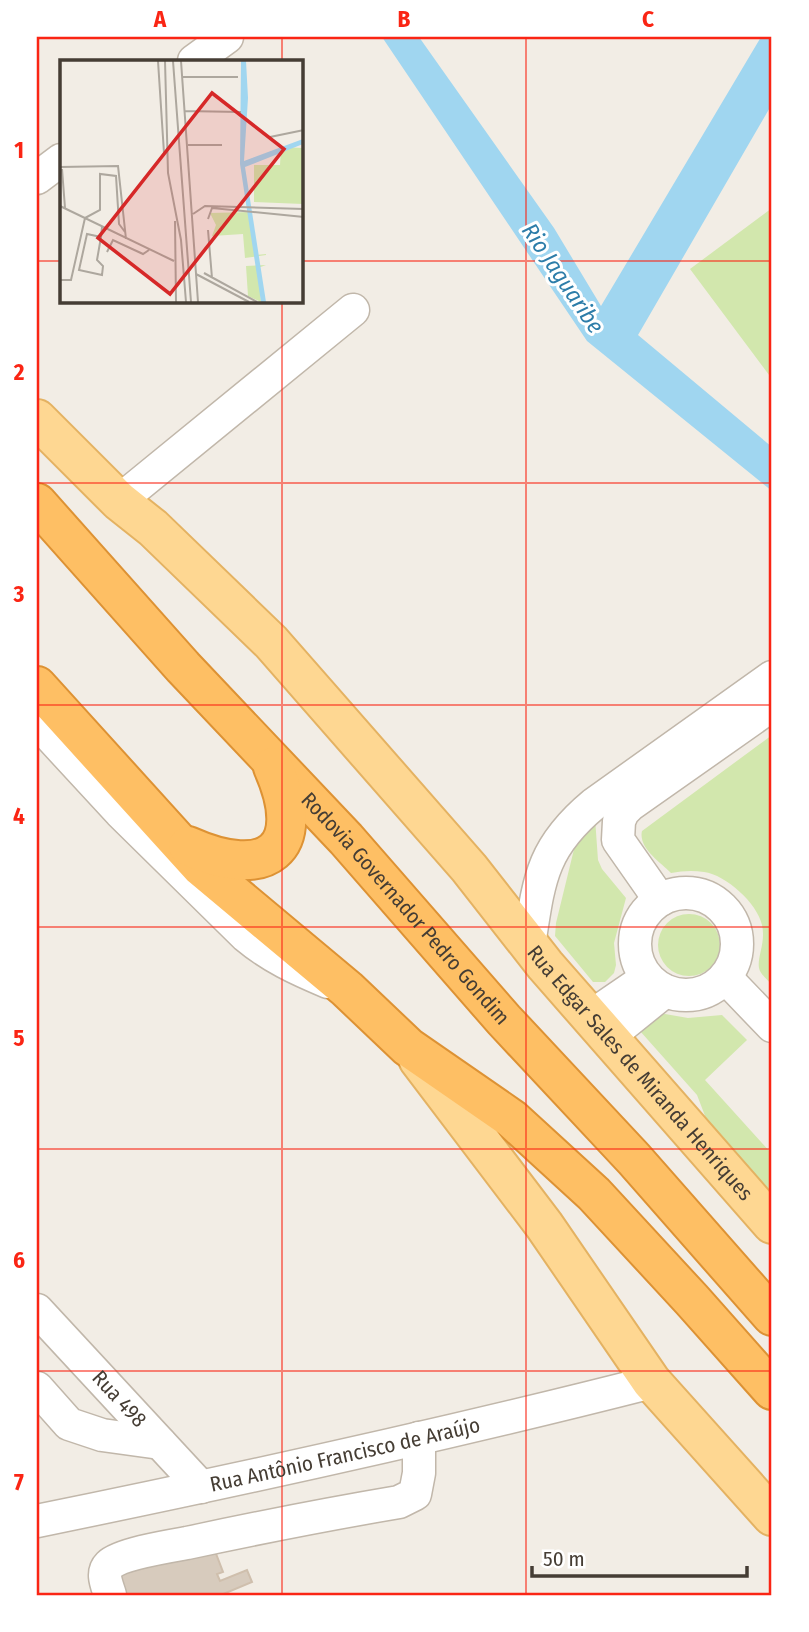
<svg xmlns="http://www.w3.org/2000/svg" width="809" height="1632" font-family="'Fira Sans Condensed',sans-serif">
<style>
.green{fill:#d2e7ad}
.water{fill:#a0d6f0}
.building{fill:#d7cbbd;stroke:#cfbfad;stroke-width:2}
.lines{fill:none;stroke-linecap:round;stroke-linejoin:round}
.minor-casing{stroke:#c1b7aa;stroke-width:35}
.major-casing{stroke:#e4b262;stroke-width:42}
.highway-casing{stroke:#dd9234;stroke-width:42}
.minor{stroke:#fff;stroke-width:32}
.major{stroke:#fed792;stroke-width:38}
.highway{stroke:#febf64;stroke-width:38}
.grid{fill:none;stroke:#fa2514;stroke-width:2;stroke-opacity:0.55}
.labels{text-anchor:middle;stroke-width:6;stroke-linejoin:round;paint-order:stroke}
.street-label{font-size:21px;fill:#453d34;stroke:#fff}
.water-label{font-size:23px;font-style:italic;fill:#2d7da9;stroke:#fff}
.inset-road{fill:none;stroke:#ada79e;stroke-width:2}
.view{fill:#d62828;fill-opacity:0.15;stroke:#d62828;stroke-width:3.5}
.inset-edge{fill:none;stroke:#453d34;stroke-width:3.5}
.neatline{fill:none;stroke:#fa2514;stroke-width:2.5}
.grid-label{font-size:23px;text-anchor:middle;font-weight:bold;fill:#fa2514}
</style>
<rect width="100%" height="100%" fill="#f2ede5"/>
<path class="green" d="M 772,208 L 772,379 L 690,269 Z
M 772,735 L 772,985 C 768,980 760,974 759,968 C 757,957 766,942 762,925 C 757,903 726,875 704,872 C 692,870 682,871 671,873 C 660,862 638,848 642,831 Z
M 595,818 L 598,860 L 602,869 L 626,898 L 614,943 L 616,965 L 614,973 L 605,982 L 593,982 L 555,936 L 556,923 L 577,837 Z
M658 945a31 31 0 1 1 62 0a31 31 0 1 1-62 0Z
M 665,1014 L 688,1018 L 722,1015 L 747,1040 L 705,1080 L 772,1154 L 772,1193 L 707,1121 L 697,1095 L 640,1031 L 658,1015 Z"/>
<path class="water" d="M 382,37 L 419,37 L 554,228 L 601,306 L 761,37 L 772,37 L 772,104 L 638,335 L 772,447 L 772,491 L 587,341 Z"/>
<path class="building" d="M 210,1538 L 223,1572 L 217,1574 L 220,1581 L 247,1570 L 252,1582 L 221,1595 L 117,1595 L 110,1577 Z"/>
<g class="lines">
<defs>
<g id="minor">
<path d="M 194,61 L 227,37"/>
<path d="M 37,178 L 61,160"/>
<path d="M 119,501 L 353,310"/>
<path d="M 37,722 L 120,812 L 246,936 C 271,957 297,969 328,982"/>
<circle cx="686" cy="944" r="51"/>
<path d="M 660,900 L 618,840 L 619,821 L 623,812 L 630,805 L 772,705"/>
<path d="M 529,945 C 539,880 541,848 594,804 L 772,677"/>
<path d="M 725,977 L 772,1026"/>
<path d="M 590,1017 L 647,978"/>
<path d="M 608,1037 L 665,991"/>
<path id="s1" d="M 37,1310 L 201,1487"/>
<path d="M 37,1388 L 69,1424 L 102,1435 L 160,1443"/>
<path id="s2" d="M 37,1521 C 243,1479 448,1434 652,1382"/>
<path d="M 110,1595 C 107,1585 101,1573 109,1565 C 120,1554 170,1546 187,1543 C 257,1528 328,1514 399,1502 L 415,1494 L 419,1473 L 419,1438"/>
</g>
<g id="major">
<path id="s3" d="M 37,419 L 119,501 L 153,528 L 271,642 L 469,868 L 545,965 L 772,1224"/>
<path d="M 418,1059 L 544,1225 L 651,1381 L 772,1516"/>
</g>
<g id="highway">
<path id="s4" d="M 37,503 L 183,667 L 346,839 L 504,1020 L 634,1159 L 772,1316"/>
<path d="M 37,686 L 201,867 L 347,989 L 408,1047 L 512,1119 L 594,1194 L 692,1300 L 772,1390"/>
<path d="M 188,846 C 266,881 310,851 273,767"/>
</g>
</defs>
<use href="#minor" class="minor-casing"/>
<use href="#major" class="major-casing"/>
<use href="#highway" class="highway-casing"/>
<use href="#minor" class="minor"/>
<use href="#major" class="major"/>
<use href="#highway" class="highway"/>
</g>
<path class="grid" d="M 282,37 L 282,61M 526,37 L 526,1595M 37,261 L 61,261M 301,261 L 772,261M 282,301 L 282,1595M 37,483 L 772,483M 37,705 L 772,705M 37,927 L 772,927M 37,1149 L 772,1149M 37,1371 L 772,1371"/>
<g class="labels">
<g class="street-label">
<text dy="7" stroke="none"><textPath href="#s4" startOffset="548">Rodovia Governador Pedro Gondim</textPath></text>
<text dy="7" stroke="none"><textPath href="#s3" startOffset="891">Rua Edgar Sales de Miranda Henriques</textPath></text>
<text dy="7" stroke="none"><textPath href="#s1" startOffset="121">Rua 498</textPath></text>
<text dy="7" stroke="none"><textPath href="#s2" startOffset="315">Rua Antônio Francisco de Araújo</textPath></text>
</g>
<g class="water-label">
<text transform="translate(563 278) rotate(56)" y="8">Rio Jaguaribe</text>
</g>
</g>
<g transform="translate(60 60)">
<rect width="243" height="243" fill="#f2ede5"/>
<path d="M 221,87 L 243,88 L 243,144 L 194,142 L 194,105 L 220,105 ZM 191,152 L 196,195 L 206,194 L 206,195 L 185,198 L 183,174 L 152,176 L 156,165 L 150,153 ZM 206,205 L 198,208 L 201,242 L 188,236 L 186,206 Z" fill="#d2e7ad"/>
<path d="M 181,1 L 186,1 L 188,38 L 184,101 L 243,79 L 243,84 L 185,107 L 206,242 L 201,242 L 180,104 Z" fill="#a0d6f0"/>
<path class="inset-road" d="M 98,1 L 104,93M 105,1 L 108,113 L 121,180 L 126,242M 113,1 L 131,242M 121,1 L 138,242M 122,17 L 178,17M 0,44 L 0,66M 124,51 L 181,52M 210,77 L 244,70M 128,85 L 162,85M 0,107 L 58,106 L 66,179M 2,109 L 5,148M 0,146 L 114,201M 133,154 L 145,146 L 244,149M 148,159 L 152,148 L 244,157M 115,161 L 116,242M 148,170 L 152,218M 41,177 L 27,174 L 19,210 L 42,215 L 43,206 L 37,200 L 41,177 L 42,167M 47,192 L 53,180 L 83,194 L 89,190M 144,213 L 197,242M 136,214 L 189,242M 0,220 L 11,220 L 25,158 L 40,150 L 40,114 L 56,116 L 59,164 L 65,172"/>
<path class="view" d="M 152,33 L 224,89 L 110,234 L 38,178 Z"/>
<rect width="243" height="243" class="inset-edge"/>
</g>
<rect width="809" height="1632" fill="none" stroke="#ffffff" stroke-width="77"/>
<path d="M532 1566v10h215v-10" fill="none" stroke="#453d34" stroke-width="3.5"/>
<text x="543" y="1566" font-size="21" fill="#453d34" stroke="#ffffff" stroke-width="5" paint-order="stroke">50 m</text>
<rect x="38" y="38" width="732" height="1556" class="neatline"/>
<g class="grid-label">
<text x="160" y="27">A</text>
<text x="404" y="27">B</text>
<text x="648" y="27">C</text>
<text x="19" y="158">1</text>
<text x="19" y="380">2</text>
<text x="19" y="602">3</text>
<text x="19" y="824">4</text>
<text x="19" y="1046">5</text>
<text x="19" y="1268">6</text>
<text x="19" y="1490">7</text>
</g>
</svg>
